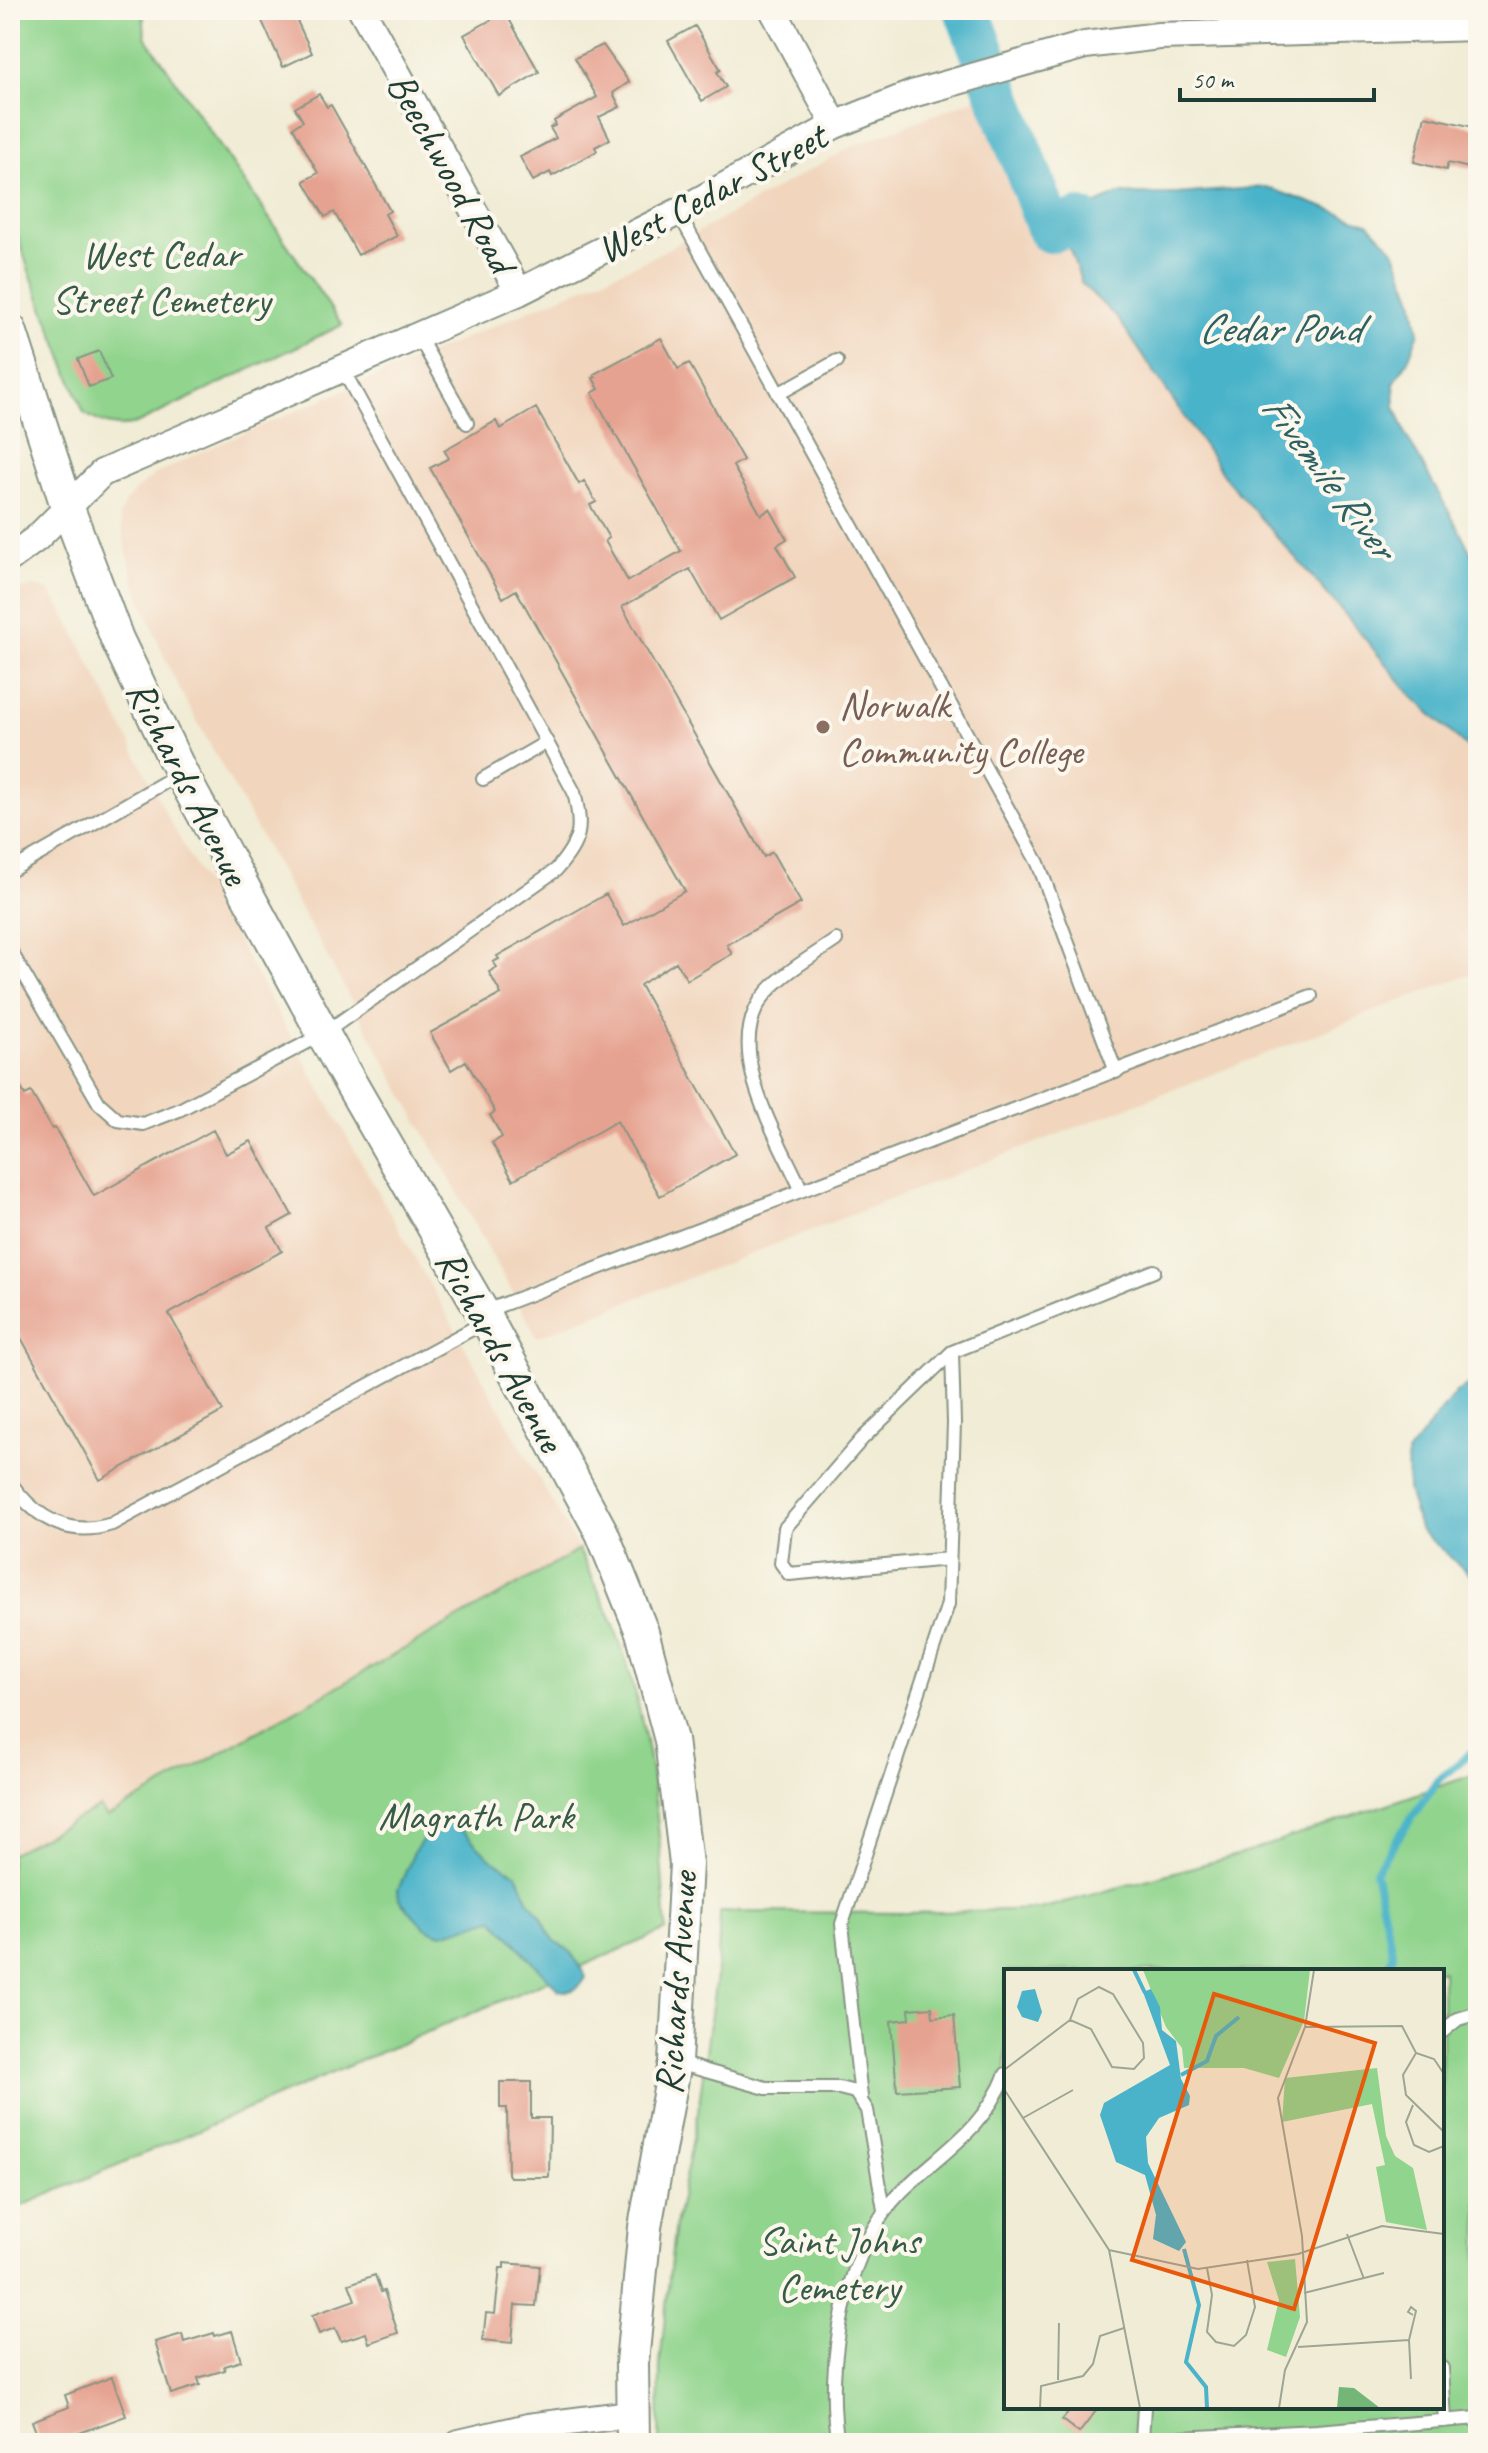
<svg xmlns="http://www.w3.org/2000/svg" width="1488" height="2453" font-family="Caveat,sans-serif">
<style>
.built{fill:#f1d5bd}
.green{fill:#90d48d;stroke:#588860;stroke-width:2;fill-rule:evenodd}
.water{fill:#4ab3c9;stroke:#34787e;stroke-width:2}
.lines{fill:none;stroke-linecap:round;stroke-linejoin:round}
.stream{stroke:#4ab3c9;stroke-width:8}
.river{stroke:#4ab3c9;stroke-width:46}
.building{fill:#e6a290}
.service-casing{stroke:#889484;stroke-width:16}
.minor-casing{stroke:#889484;stroke-width:30}
.tertiary-casing{stroke:#889484;stroke-width:36}
.service{stroke:#fff;stroke-width:12}
.minor{stroke:#fff;stroke-width:26}
.tertiary{stroke:#fff;stroke-width:32}
.education-dot{fill:#8d6e63;stroke:#fbf7ec;stroke-width:3}
.labels{text-anchor:middle;stroke-width:8;stroke-linejoin:round;paint-order:stroke}
.street-label{font-size:40px;fill:#1f3d34;stroke:#fbf7ec}
.park-label{font-size:40px;fill:#365b46;stroke:#fbf7ec}
.education-label{font-size:40px;fill:#785e54;stroke:#fbf7ec;text-anchor:start}
.water-label{font-size:42px;font-style:italic;fill:#2c6061;stroke:#fbf7ec}
.inset-river{fill:none;stroke:#4ab3c9;stroke-width:4}
.inset-road{fill:none;stroke:#9da695;stroke-width:2}
.view{fill:#e8590c;fill-opacity:0.15;stroke:#e8590c;stroke-width:4}
.inset-edge{fill:none;stroke:#1f3d34;stroke-width:4}
</style>
<rect width="100%" height="100%" fill="#fbf7ec"/>
<filter id="ink" filterUnits="userSpaceOnUse"><feTurbulence type="fractalNoise" baseFrequency=".0125" numOctaves="2"/><feDisplacementMap in="SourceGraphic" scale="16" xChannelSelector="R" yChannelSelector="G"/><feConvolveMatrix kernelMatrix="1 2 1 2 8 2 1 2 1" color-interpolation-filters="sRGB"/></filter>
<filter id="wash" filterUnits="userSpaceOnUse"><feTurbulence type="fractalNoise" baseFrequency=".006" numOctaves="4" result="noise"/><feDisplacementMap in="SourceGraphic" scale="32" xChannelSelector="R" yChannelSelector="G"/><feGaussianBlur stdDeviation="1.8" result="paint"/><feColorMatrix in="noise" values="0 0 0 0 0 0 0 0 0 0 0 0 0 0 0 0 0 1.4 0 .05"/><feComposite in="paint" operator="in"/></filter>
<g filter="url(#wash)">
<rect width="100%" height="100%" fill="#f1ecd5"/>
<path class="built" d="M 1005,87 L 1082,284 L 1119,319 L 1227,480 L 1338,606 L 1413,697 L 1478,758 L 1478,971 L 537,1337 L 181,692 L 164,657 L 134,581 L 119,517 L 125,502 L 138,488 L 156,474 L 201,452 L 651,258 L 853,146 Z
M 37,587 L 50,592 L 69,622 L 171,823 L 579,1550 L 107,1817 L 99,1807 L 10,1854 L 10,593 L 17,589 Z"/>
<path class="green" d="M 10,10 L 143,10 L 145,36 L 342,325 L 136,424 C 116,429 101,424 84,413 L 28,268 L 10,210 Z
M 579,1550 C 592,1578 607,1606 617,1634 C 652,1729 660,1830 666,1930 L 10,2211 L 10,1854 L 100,1807 L 107,1817 Z
M 1478,1773 L 1478,2443 L 659,2443 L 660,2364 L 674,2231 L 697,2119 L 718,1962 L 720,1912 L 908,1913 L 1040,1909 L 1248,1852 ZM 1006,1971 L 1442,1971 L 1442,2407 L 1006,2407 Z"/>
<path class="water" d="M 1266,187 L 1368,223 L 1394,250 L 1413,299 L 1419,332 L 1407,362 L 1394,383 L 1395,406 L 1407,437 L 1462,535 L 1478,567 L 1478,758 L 1413,697 L 1338,606 L 1227,480 L 1119,320 L 1082,284 L 1067,241 L 1096,204 L 1118,194 L 1177,194 Z
M 1478,1380 L 1478,1582 L 1419,1529 L 1408,1489 L 1407,1454 L 1456,1392 Z
M 447,1821 L 464,1832 L 491,1859 L 517,1874 L 529,1901 L 541,1916 L 549,1933 L 555,1941 L 571,1952 L 586,1977 C 580,1989 572,1993 559,1990 L 493,1919 L 442,1934 L 425,1928 L 399,1899 L 398,1890 L 414,1852 L 430,1829 L 437,1824 Z"/>
<g class="lines">
<path class="stream" d="M 1385,1971 L 1393,1956 L 1375,1871 L 1438,1780 L 1478,1747"/>
<path class="river" d="M 967,10 L 1050,230 L 1080,221"/>
</g>
<g id="blocks">
<path class="building" d="M 257,10 L 292,10 L 312,53 L 283,67 Z
M 505,12 L 539,72 L 499,96 L 464,35 Z
M 695,26 L 721,70 L 717,72 L 726,87 L 702,101 L 668,41 Z
M 603,45 L 629,82 L 613,93 L 620,107 L 599,117 L 610,139 L 595,147 L 597,151 L 552,176 L 550,172 L 533,181 L 520,157 L 556,138 L 550,128 L 556,125 L 554,121 L 597,97 L 575,58 Z
M 319,94 L 327,107 L 331,105 L 357,151 L 390,211 L 385,214 L 397,236 L 358,255 L 334,212 L 325,217 L 304,181 L 318,173 L 293,127 L 303,121 L 295,108 Z
M 1425,116 L 1478,128 L 1478,170 L 1448,163 L 1446,170 L 1414,162 Z
M 661,338 L 678,369 L 689,363 L 743,460 L 733,466 L 761,515 L 770,509 L 787,539 L 777,545 L 795,577 L 719,620 L 690,569 L 622,607 L 764,857 L 772,852 L 801,903 L 727,945 L 732,954 L 687,980 L 676,962 L 640,985 L 735,1154 L 660,1196 L 617,1121 L 513,1180 L 492,1143 L 502,1137 L 490,1115 L 495,1112 L 466,1061 L 451,1070 L 430,1033 L 501,994 L 489,972 L 497,967 L 493,962 L 499,959 L 497,956 L 606,894 L 624,926 L 685,891 L 516,590 L 503,598 L 430,468 L 449,458 L 444,450 L 496,421 L 500,429 L 536,408 L 579,484 L 584,481 L 596,502 L 590,505 L 609,538 L 605,541 L 628,581 L 681,551 L 592,393 L 599,389 L 593,378 L 596,377 L 594,374 Z
M 99,351 L 111,379 L 89,387 L 78,359 Z
M 10,1069 L 25,1095 L 31,1092 L 52,1129 L 55,1128 L 94,1196 L 213,1130 L 226,1154 L 251,1141 L 292,1215 L 269,1228 L 282,1251 L 169,1314 L 223,1411 L 100,1480 L 10,1318 Z
M 932,2007 L 933,2017 L 954,2015 L 960,2087 L 897,2091 L 891,2021 L 910,2019 L 909,2009 Z
M 500,2082 L 531,2082 L 531,2118 L 550,2118 L 549,2177 L 510,2177 L 508,2174 L 507,2108 L 500,2108 Z
M 504,2263 L 540,2266 L 536,2306 L 515,2305 L 512,2343 L 483,2340 L 486,2313 L 495,2314 L 500,2268 L 504,2268 Z
M 375,2275 L 381,2292 L 384,2291 L 398,2333 L 369,2343 L 366,2333 L 341,2341 L 335,2328 L 319,2334 L 312,2315 L 355,2300 L 349,2284 Z
M 232,2331 L 241,2361 L 224,2366 L 225,2370 L 198,2378 L 200,2385 L 171,2394 L 155,2342 L 182,2334 L 184,2342 L 214,2333 L 215,2336 Z
M 112,2377 L 126,2416 L 68,2437 L 70,2443 L 40,2443 L 32,2421 L 69,2407 L 65,2395 Z
M 1073,2407 L 1099,2407 L 1079,2433 L 1062,2420 Z"/>
</g>
</g>
<g filter="url(#ink)">
<use href="#blocks" fill-opacity="0" stroke="#889484" stroke-width="2"/>
<g class="lines">
<defs>
<path id="service" d="M 678,212 L 1038,863 L 1116,1072
M 419,337 L 467,423
M 778,394 L 837,361
M 483,779 L 547,742
M 10,871 L 181,773
M 10,950 L 99,1103 L 118,1120 L 143,1124 L 179,1110 L 323,1034 L 556,870 C 581,840 583,830 574,792 L 342,368
M 801,1189 C 777,1135 719,1046 767,992 C 786,971 813,956 836,940
M 486,1311 L 1311,996
M 10,1482 C 35,1518 68,1538 112,1524 L 485,1322
M 949,1559 L 789,1574 L 781,1563 L 785,1528 L 862,1439 L 952,1352
M 1442,2032 L 1458,2019 L 1478,2013
M 678,2063 L 766,2088 L 839,2088 L 855,2092 L 867,2110 L 884,2210
M 861,2097 L 842,1924 L 948,1604 L 954,1423 L 952,1352 L 1154,1271
M 1442,2368 L 1445,2421
M 1142,2440 L 1144,2407
M 838,2443 C 824,2367 845,2247 902,2191 C 943,2151 983,2131 1006,2074
M 1135,2443 L 1142,2440 L 1317,2431 L 1478,2418"/>
<path id="minor" d="M 362,10 L 519,292
M 773,10 L 835,125
M 10,558 L 37,538 L 102,473 L 519,292 L 678,212 L 835,125 L 912,94 L 1085,45 L 1159,36 L 1478,27
M 459,2443 L 528,2427 L 631,2414"/>
<path id="tertiary" d="M 10,330 L 67,506 L 117,639 L 181,773 L 343,1070 L 487,1320 L 602,1533 L 642,1632 L 671,1740 L 686,1864 L 675,2062 L 645,2227 L 632,2363 L 633,2443"/>
</defs>
<use href="#service" class="service-casing"/>
<use href="#minor" class="minor-casing"/>
<use href="#tertiary" class="tertiary-casing"/>
<use href="#service" class="service"/>
<use href="#minor" class="minor"/>
<use href="#tertiary" class="tertiary"/>
</g>
</g>
<circle class="education-dot" cx="823" cy="727" r="8"/>
<g class="labels">
<g class="street-label">
<text transform="translate(452 172) rotate(61)" y="14">Beechwood Road</text>
<text transform="translate(711 192) rotate(-28)" y="14">West Cedar Street</text>
<text transform="translate(189 782) rotate(63)" y="14">Richards Avenue</text>
<text transform="translate(501 1350) rotate(61)" y="14">Richards Avenue</text>
<text transform="translate(675 1983) rotate(-86)" y="14">Richards Avenue</text>
</g>
<g class="park-label">
<text x="161" y="267">West Cedar<tspan x="161" dy="46">Street Cemetery</tspan></text>
<text x="476" y="1829">Magrath Park</text>
<text x="839" y="2254">Saint Johns<tspan x="839" dy="46">Cemetery</tspan></text>
</g>
<g class="education-label">
<text x="839" y="718">Norwalk<tspan x="839" dy="46">Community College</tspan></text>
</g>
<g class="water-label">
<text x="1279" y="342">Cedar Pond</text>
<text transform="translate(1330 475) rotate(53)" y="15">Fivemile River</text>
</g>
</g>
<g transform="translate(1004 1969)">
<rect width="440" height="440" fill="#f1ecd5"/>
<path d="M 139,1 L 306,1 L 300,52 L 275,109 L 240,99 L 180,99 L 178,79 L 162,58 ZM 373,99 L 382,167 L 391,187 L 409,199 L 423,261 L 382,253 L 372,198 L 381,196 L 368,135 L 278,153 L 281,109 ZM 291,290 L 296,348 L 282,388 L 263,381 L 275,331 L 263,293 Z" fill="#90d48d"/>
<path d="M 335,418 L 350,419 L 376,439 L 333,439 Z" fill="#74b678"/>
<path d="M 31,20 L 38,43 L 34,53 L 18,48 L 13,38 L 18,22 ZM 147,20 L 156,38 L 158,61 L 172,72 L 177,110 L 186,127 L 185,136 L 155,149 L 142,168 L 144,194 L 182,273 L 175,282 L 149,270 L 152,246 L 141,206 L 112,193 L 96,146 L 100,134 L 166,96 L 139,23 Z" fill="#4ab3c9"/>
<path class="inset-river" d="M 130,1 L 141,24M 177,106 L 203,92 L 212,67 L 235,48M 180,280 L 195,336 L 182,393 L 202,418 L 203,439"/>
<path class="inset-road" d="M 95,18 L 109,25 L 139,74 L 140,89 L 130,100 L 108,98 L 87,60 L 66,51 L 74,30 ZM 301,58 L 398,57 L 412,84 L 430,90 L 440,105M 412,84 L 399,106 L 402,126 L 440,163M 0,101 L 66,51M 0,120 L 105,281 L 136,439M 409,136 L 402,153 L 410,176 L 425,183 L 440,177M 19,149 L 69,121M 343,265 L 360,310M 105,281 L 194,300 L 294,285 L 378,257 L 440,265M 203,299 L 208,326 L 203,363 L 212,373 L 230,377 L 242,366 L 251,338 L 243,291M 300,324 L 380,304M 294,378 L 405,371M 407,410 L 405,371 L 412,342 L 407,338 L 404,343 L 409,346M 54,411 L 55,354M 36,439 L 37,417 L 79,407 L 89,395 L 96,367 L 120,359M 275,439 L 281,401 L 303,353 L 298,267 L 274,129 L 301,58 L 310,1"/>
<path class="view" d="M 210,25 L 371,74 L 290,340 L 128,291 Z"/>
<rect width="440" height="440" class="inset-edge"/>
</g>
<rect width="1488" height="2453" fill="none" stroke="#fbf7ec" stroke-width="40"/>
<path d="M1180 88v12h194v-12" fill="none" stroke="#1f3d34" stroke-width="4"/>
<text x="1192" y="88" font-size="24" fill="#1f3d34" stroke="#fbf7ec" stroke-width="6" paint-order="stroke">50 m</text>
</svg>
